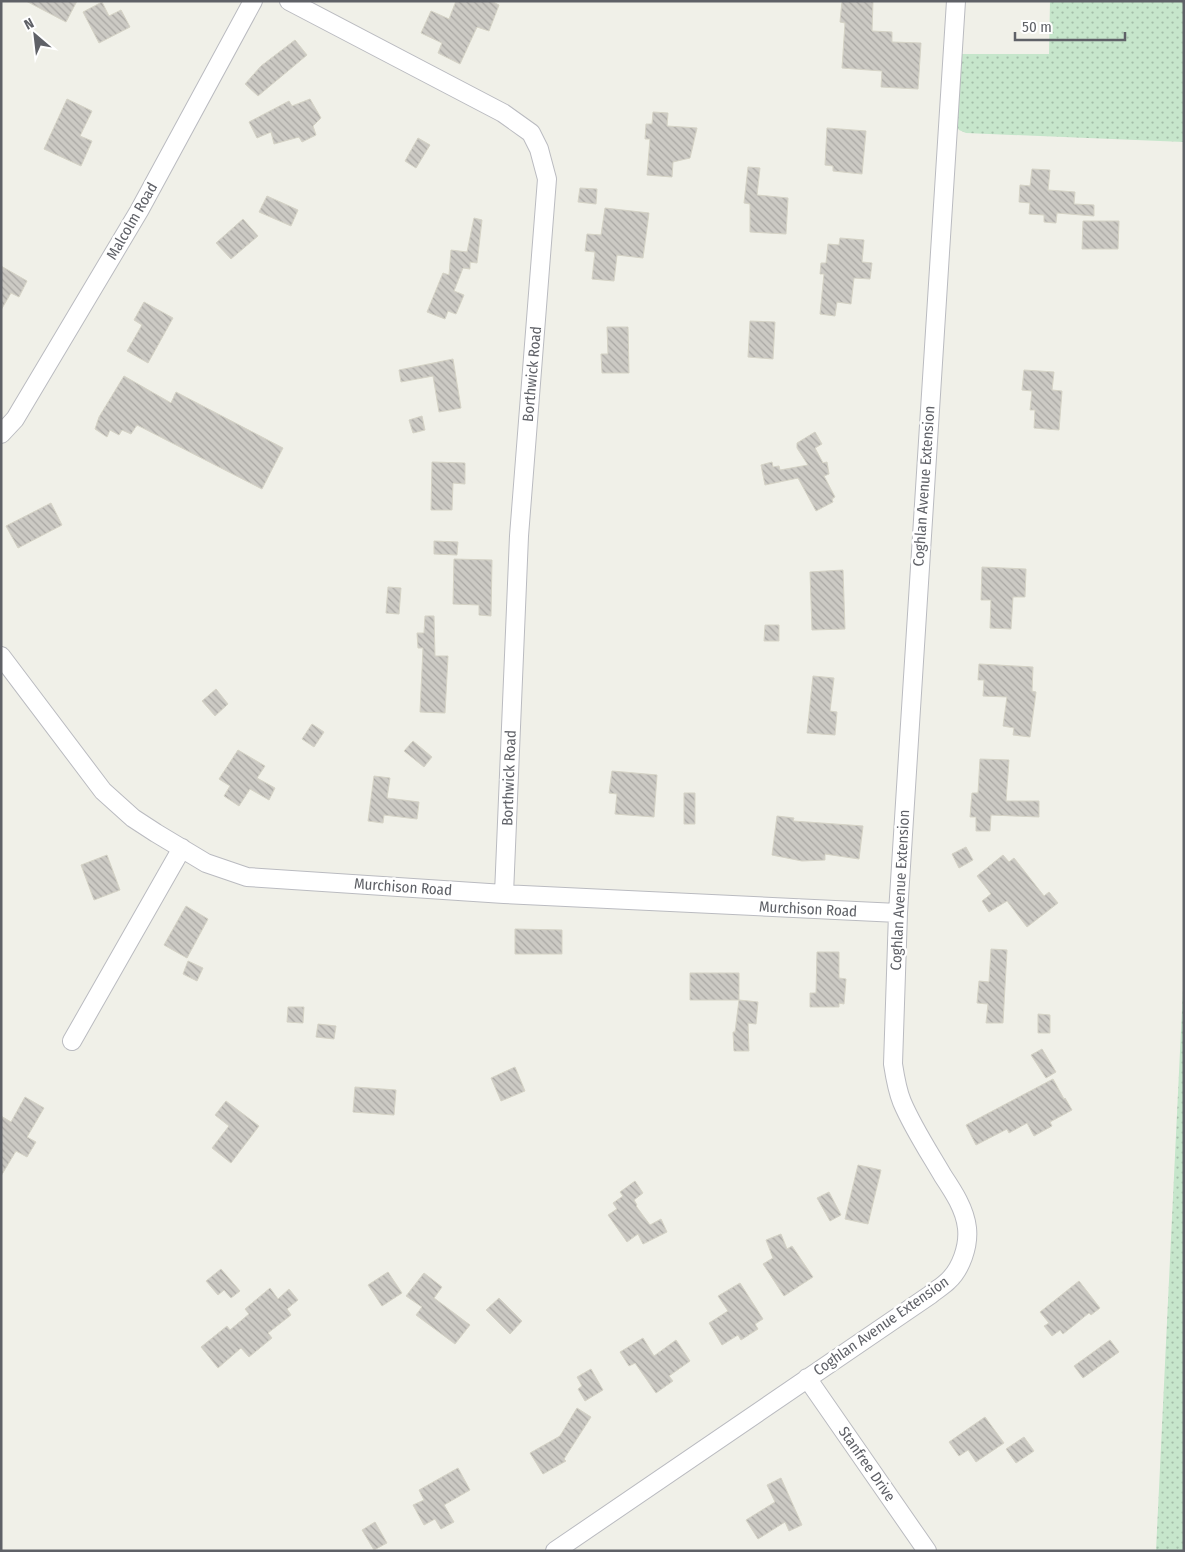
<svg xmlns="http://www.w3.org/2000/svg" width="1185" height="1552" font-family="'Fira Sans Condensed',sans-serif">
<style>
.grass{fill:url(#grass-dots)}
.building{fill:url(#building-back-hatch);stroke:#d5d3c6}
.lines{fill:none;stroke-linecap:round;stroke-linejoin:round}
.street-casing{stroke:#babbc0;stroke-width:20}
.street{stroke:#fff;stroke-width:18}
.labels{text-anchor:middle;stroke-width:5;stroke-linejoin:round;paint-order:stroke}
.street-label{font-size:15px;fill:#5f6167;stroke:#fff}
</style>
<defs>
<pattern id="grass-dots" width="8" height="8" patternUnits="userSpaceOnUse" patternTransform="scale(1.25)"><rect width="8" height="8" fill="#c6e6cb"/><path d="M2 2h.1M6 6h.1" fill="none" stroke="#a4bea9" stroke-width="1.8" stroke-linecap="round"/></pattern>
<pattern id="building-back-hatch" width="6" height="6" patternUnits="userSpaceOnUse" patternTransform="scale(1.25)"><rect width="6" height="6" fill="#cccac4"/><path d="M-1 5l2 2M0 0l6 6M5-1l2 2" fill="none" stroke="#a9a7a3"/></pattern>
</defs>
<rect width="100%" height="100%" fill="#f0f0e8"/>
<path class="grass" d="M 1050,1 L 1184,1 L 1184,142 L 966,133 L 959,130 L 954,124 L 954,54 L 1049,54 Z
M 1184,968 L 1184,1551 L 1156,1551 Z"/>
<path class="building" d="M 26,1 L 77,1 L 66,22 Z
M 456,1 L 491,1 L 499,5 L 489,31 L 477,27 L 460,64 L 438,53 L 442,43 L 421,33 L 431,11 L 449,19 Z
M 842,1 L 873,1 L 872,31 L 892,32 L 892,42 L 921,43 L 918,89 L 881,87 L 882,71 L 842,68 L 845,23 L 840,22 Z
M 102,2 L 109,16 L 121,10 L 130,27 L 99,43 L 83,12 Z
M 295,40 L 307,55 L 258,96 L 245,84 L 261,66 Z
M 67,99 L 92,111 L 80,136 L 92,141 L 81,166 L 44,149 Z
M 310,99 L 321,118 L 313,126 L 316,135 L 302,142 L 299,137 L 274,144 L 271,132 L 257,138 L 249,122 L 289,101 L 292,106 Z
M 653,112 L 668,113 L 667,126 L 697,128 L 690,158 L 673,162 L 672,177 L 647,175 L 650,139 L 645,139 L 646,124 L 652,124 Z
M 827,128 L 866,131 L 862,174 L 833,171 L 833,166 L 825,165 Z
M 418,138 L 430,145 L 416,168 L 405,161 Z
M 748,167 L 760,168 L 757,195 L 788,198 L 786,234 L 750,232 L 750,204 L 744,203 Z
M 1032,169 L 1050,170 L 1048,190 L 1075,192 L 1074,204 L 1094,205 L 1094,216 L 1057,213 L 1056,223 L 1044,222 L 1044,215 L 1029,214 L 1030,203 L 1019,202 L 1020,185 L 1030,186 Z
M 580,188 L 597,189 L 596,204 L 578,202 Z
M 267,196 L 298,210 L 291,226 L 259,212 Z
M 605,208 L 649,213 L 643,258 L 617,255 L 614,281 L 592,279 L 595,252 L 585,251 L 587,234 L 601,235 Z
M 474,218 L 482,220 L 477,263 L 470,262 L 470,269 L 463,268 L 454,291 L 464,295 L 456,314 L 448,311 L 445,319 L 427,312 L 443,273 L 449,275 L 451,250 L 467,252 Z
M 243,219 L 258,236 L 231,259 L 216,243 Z
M 1083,221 L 1119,221 L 1118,249 L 1082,249 Z
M 840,238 L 864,240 L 862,262 L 872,263 L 870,279 L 854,278 L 851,304 L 837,302 L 835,316 L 820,314 L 824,274 L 820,274 L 821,263 L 826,263 L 828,244 L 839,245 Z
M 1,266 L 27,281 L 19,297 L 11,293 L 1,310 Z
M 144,302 L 173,318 L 148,363 L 127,351 L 142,325 L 134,320 Z
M 750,321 L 775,322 L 773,359 L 748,357 Z
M 607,327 L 628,327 L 629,373 L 602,373 L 601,354 L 608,354 Z
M 453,359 L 461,408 L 439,412 L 433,376 L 401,382 L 399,370 Z
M 1024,370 L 1054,372 L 1052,390 L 1062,391 L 1059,430 L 1034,428 L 1035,410 L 1030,410 L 1032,391 L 1022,390 Z
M 124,376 L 171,403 L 176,392 L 283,448 L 262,489 L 137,425 L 131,434 L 122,430 L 119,435 L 110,430 L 107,437 L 95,429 L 99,417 Z
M 422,416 L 425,430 L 413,433 L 409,420 Z
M 815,432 L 822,444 L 815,448 L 823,463 L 827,462 L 829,474 L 824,476 L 835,497 L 832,499 L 833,502 L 816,511 L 798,478 L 765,485 L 761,465 L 772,462 L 773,467 L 779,466 L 780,470 L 808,465 L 797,448 L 797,443 Z
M 432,462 L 465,463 L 465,484 L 453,483 L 452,510 L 431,510 Z
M 51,503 L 62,525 L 18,548 L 6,526 Z
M 434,541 L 458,542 L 457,555 L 434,554 Z
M 454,559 L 492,560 L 491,616 L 479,615 L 479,605 L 453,604 Z
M 982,567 L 1026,569 L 1025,597 L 1013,597 L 1011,629 L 990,628 L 991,600 L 981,600 Z
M 843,570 L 845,629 L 812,630 L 810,572 Z
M 388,587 L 401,588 L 399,614 L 386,613 Z
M 425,616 L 434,616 L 435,656 L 448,656 L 445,713 L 420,712 L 423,648 L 418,648 L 417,633 L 424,633 Z
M 765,625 L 779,625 L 779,641 L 764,641 Z
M 979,664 L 1033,667 L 1032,691 L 1036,692 L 1030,737 L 1013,735 L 1014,728 L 1003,726 L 1007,697 L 983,696 L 984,680 L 978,680 Z
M 813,676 L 834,678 L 830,711 L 837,712 L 835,735 L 807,733 Z
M 216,689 L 228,704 L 215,716 L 202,701 Z
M 312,724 L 324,732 L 314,747 L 302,739 Z
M 413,741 L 432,757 L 424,767 L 404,751 Z
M 238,750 L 265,766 L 257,778 L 275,788 L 269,800 L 250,789 L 239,806 L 224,796 L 230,786 L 219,779 Z
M 980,759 L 1009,760 L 1006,801 L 1039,801 L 1039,817 L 991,815 L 990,831 L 976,831 L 976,817 L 970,817 L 972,793 L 978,793 Z
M 612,771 L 657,775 L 654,817 L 615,814 L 617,794 L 609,793 Z
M 374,776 L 390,778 L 387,798 L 419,802 L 417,819 L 384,815 L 383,823 L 368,821 Z
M 684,793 L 695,793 L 695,824 L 684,824 Z
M 777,816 L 794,818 L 793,821 L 863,826 L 859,859 L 825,854 L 825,860 L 802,861 L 772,855 Z
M 966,847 L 973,860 L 959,868 L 952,854 Z
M 107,855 L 120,890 L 94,900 L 81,865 Z
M 1003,855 L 1009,862 L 1014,858 L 1044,896 L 1049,892 L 1058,903 L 1027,927 L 1007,901 L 989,912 L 982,901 L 991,894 L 977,876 Z
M 186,906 L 208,919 L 187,958 L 164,945 Z
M 515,929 L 562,930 L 562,954 L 515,954 Z
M 991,949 L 1007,950 L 1003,1023 L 986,1023 L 988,1004 L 977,1003 L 979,981 L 989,982 Z
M 817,952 L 839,952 L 839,978 L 846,979 L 844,1004 L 839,1003 L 839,1007 L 810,1007 L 810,993 L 816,993 Z
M 188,961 L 203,968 L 197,981 L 183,974 Z
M 690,973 L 739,973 L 739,1000 L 690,1000 Z
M 739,1000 L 758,1002 L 756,1024 L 748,1023 L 749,1051 L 734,1051 L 733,1032 L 735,1032 Z
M 288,1007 L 304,1007 L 303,1023 L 287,1022 Z
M 1038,1014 L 1050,1015 L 1050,1033 L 1038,1033 Z
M 318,1024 L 336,1026 L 334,1039 L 316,1037 Z
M 1042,1049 L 1056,1072 L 1046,1078 L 1031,1055 Z
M 515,1067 L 525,1091 L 501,1101 L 491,1078 Z
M 1053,1079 L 1064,1099 L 1065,1098 L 1072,1110 L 1050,1122 L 1052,1126 L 1034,1136 L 1027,1123 L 1009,1133 L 1007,1129 L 976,1145 L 966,1125 Z
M 355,1087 L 396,1090 L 394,1115 L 353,1112 Z
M 25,1097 L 44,1108 L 27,1137 L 36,1142 L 27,1157 L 16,1151 L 1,1176 L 1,1116 L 11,1122 Z
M 226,1101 L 259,1126 L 231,1163 L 212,1148 L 229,1126 L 215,1115 Z
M 858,1165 L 881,1170 L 868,1224 L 845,1219 Z
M 635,1181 L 643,1193 L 634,1200 L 637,1205 L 636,1206 L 650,1225 L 661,1219 L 667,1232 L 643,1244 L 638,1234 L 627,1242 L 608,1215 L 617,1209 L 613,1203 L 623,1196 L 620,1192 Z
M 829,1192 L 841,1215 L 830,1221 L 817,1198 Z
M 781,1234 L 787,1249 L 792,1246 L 813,1277 L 784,1296 L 763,1264 L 773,1258 L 766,1240 Z
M 221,1269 L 240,1291 L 231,1298 L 224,1290 L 218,1295 L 206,1281 Z
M 388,1272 L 402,1293 L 382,1306 L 368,1285 Z
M 424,1273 L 442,1287 L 434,1298 L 470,1325 L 455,1344 L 416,1315 L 422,1307 L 406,1296 Z
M 1079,1281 L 1100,1308 L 1091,1315 L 1089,1313 L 1063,1334 L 1060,1330 L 1052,1336 L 1044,1326 L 1049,1323 L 1040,1312 Z
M 740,1283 L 763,1319 L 755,1324 L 758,1329 L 741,1340 L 738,1335 L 722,1345 L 709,1323 L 728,1311 L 718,1296 Z
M 270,1288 L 278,1299 L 289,1289 L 298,1300 L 287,1309 L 291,1315 L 268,1333 L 272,1338 L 249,1357 L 241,1348 L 218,1368 L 201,1347 L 227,1326 L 230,1330 L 249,1314 L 245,1309 Z
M 499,1298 L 522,1321 L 510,1334 L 486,1310 Z
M 643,1338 L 654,1356 L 676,1340 L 690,1361 L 669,1376 L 673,1381 L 656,1393 L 635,1363 L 629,1366 L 620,1352 Z
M 1110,1340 L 1119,1352 L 1083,1378 L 1074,1366 Z
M 591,1369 L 603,1390 L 585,1401 L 578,1389 L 582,1386 L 577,1377 Z
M 577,1408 L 591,1417 L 564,1459 L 566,1461 L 543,1474 L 530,1453 L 560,1436 Z
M 985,1417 L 1004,1443 L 976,1462 L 968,1450 L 959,1456 L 949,1442 Z
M 1024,1437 L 1034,1451 L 1016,1463 L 1006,1449 Z
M 458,1468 L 470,1490 L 444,1505 L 454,1522 L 441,1529 L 435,1519 L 424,1525 L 413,1505 L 424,1500 L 419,1490 Z
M 781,1478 L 802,1525 L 789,1531 L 785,1522 L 758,1539 L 746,1520 L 775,1502 L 767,1485 Z
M 375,1522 L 387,1543 L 374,1550 L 362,1530 Z"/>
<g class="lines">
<defs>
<path id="street" d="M 289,1 L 503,113 L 531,133 L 539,149 L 547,179 L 519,536 L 504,894
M 1,434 L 15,419 L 139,211 L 253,1
M 1,656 L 103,791 L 133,818 L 156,833 L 206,863 L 247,877 L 504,894 L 898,913
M 72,1041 L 182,848
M 807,1378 L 927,1551
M 555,1551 L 930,1295 C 936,1290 943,1286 948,1281 C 961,1269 969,1246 967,1228 C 965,1209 953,1191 943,1176 C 929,1152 913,1128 902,1102 C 897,1090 895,1077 893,1064 L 898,913 L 956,1"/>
</defs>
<use href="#street" class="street-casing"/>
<use href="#street" class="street"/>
</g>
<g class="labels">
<g class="street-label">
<text transform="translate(132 221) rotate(-60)" y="5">Malcolm Road</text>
<text transform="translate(532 374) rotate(-85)" y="5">Borthwick Road</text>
<text transform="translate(924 486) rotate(-86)" y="5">Coghlan Avenue Extension</text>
<text transform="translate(509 778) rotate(-88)" y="5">Borthwick Road</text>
<text transform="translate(403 887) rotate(4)" y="5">Murchison Road</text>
<text transform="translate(900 890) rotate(-87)" y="5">Coghlan Avenue Extension</text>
<text transform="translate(808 909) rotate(3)" y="5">Murchison Road</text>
<text transform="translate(881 1326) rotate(-35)" y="5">Coghlan Avenue Extension</text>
<text transform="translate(867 1464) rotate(55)" y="5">Stanfree Drive</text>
</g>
</g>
<rect width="1185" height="1552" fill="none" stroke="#5f6167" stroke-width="5"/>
<g transform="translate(35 35) rotate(332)" stroke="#ffffff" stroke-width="4" paint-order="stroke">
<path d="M0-4L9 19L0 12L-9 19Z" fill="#5f6167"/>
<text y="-8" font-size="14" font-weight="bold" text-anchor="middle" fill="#5f6167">N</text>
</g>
<path d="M1015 32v8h110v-8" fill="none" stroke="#5f6167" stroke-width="2.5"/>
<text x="1022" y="32" font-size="15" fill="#5f6167" stroke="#ffffff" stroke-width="4" paint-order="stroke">50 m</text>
</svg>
